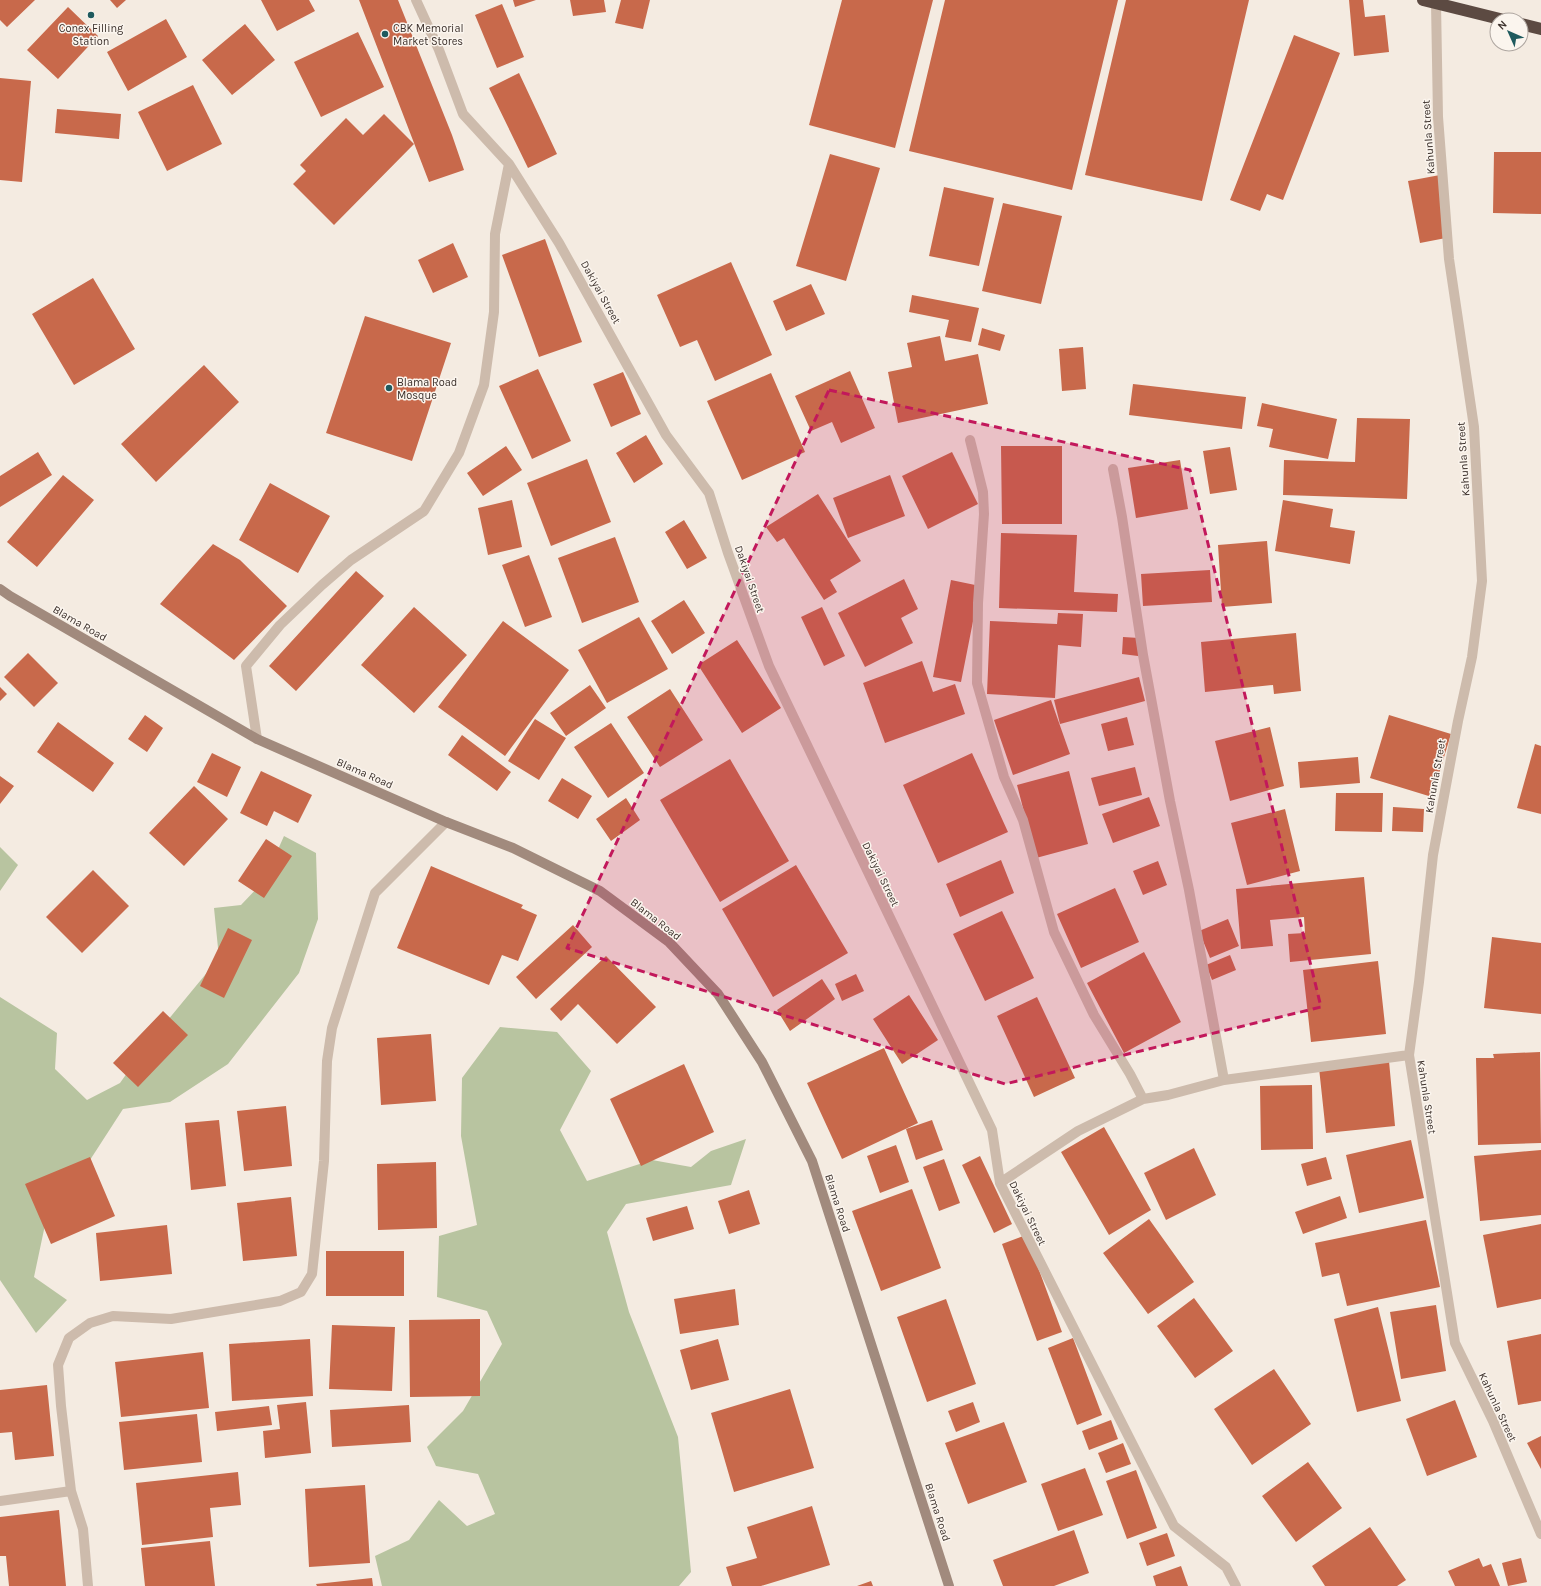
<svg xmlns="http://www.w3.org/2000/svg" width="1541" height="1586" font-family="Karla,sans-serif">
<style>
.green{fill:#b8c4a0}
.building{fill:#c8694b}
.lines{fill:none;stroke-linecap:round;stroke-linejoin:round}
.street{stroke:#cdbbac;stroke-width:10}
.secondary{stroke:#a18a7d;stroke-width:10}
.highway{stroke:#5c4a42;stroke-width:12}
.marked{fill:#c2185b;fill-opacity:0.2;stroke:#c2185b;stroke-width:3;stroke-dasharray:8 5;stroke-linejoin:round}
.poi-dot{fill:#1f5a5e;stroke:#fbf5ee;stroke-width:1.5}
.labels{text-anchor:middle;stroke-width:3;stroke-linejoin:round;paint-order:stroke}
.poi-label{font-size:11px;fill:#3b302b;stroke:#fbf5ee;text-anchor:start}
.street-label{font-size:11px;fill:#3b302b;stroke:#fbf5ee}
</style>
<rect width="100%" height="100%" fill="#f4ebe1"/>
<path class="green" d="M 284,836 L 316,853 L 318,919 L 299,973 L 228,1064 L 170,1102 L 123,1109 L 79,1177 L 49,1206 L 34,1277 L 67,1300 L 36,1333 L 0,1280 L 0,997 L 57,1033 L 55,1069 L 87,1100 L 120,1083 L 144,1049 L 219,958 L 214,908 L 241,905 L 264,881 Z
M 0,847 L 18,865 L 0,891 Z
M 500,1027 L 557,1032 L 591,1071 L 560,1130 L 587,1181 L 652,1160 L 691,1167 L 711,1151 L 746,1139 L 731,1185 L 626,1204 L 607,1232 L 629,1312 L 678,1437 L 691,1572 L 679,1586 L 382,1586 L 375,1556 L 409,1540 L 439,1500 L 467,1526 L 495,1514 L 478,1474 L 436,1466 L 427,1447 L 463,1411 L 502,1344 L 487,1311 L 437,1297 L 439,1236 L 477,1225 L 461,1136 L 462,1078 Z"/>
<path class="building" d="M 0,0 L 35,0 L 7,27 L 0,20 Z
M 110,0 L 126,0 L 117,8 Z
M 261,0 L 309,0 L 315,11 L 277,31 Z
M 359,0 L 398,0 L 452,135 L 464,170 L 429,182 Z
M 513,0 L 536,0 L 515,7 Z
M 570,0 L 604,0 L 606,12 L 573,16 Z
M 621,0 L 650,0 L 643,29 L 615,23 Z
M 842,0 L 933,0 L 895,148 L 809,125 Z
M 945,0 L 1118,0 L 1072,190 L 909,151 Z
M 1126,0 L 1249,0 L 1202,201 L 1085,175 Z
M 1349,0 L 1363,0 L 1365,17 L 1385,15 L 1389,52 L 1354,56 Z
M 502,4 L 524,57 L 497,68 L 475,15 Z
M 68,7 L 98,36 L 58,79 L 27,50 Z
M 166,19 L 187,57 L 128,91 L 107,52 Z
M 245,24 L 275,60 L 232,95 L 202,60 Z
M 358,32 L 384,87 L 321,117 L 294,62 Z
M 1294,35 L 1340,53 L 1283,200 L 1267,194 L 1260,211 L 1230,200 Z
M 519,73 L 557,154 L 528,168 L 489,88 Z
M 0,78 L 31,81 L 22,182 L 0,180 Z
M 193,85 L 222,144 L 167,171 L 138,112 Z
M 57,109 L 121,114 L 119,139 L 55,133 Z
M 384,114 L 414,144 L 334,225 L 293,184 L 306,171 L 300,165 L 346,118 L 363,135 Z
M 1494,152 L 1541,152 L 1541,214 L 1493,213 Z
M 830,154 L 880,168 L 846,281 L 796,266 Z
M 1440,175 L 1451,237 L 1420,243 L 1408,181 Z
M 944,187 L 994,198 L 979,266 L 929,256 Z
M 1003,203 L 1062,216 L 1041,304 L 982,291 Z
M 545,239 L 582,342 L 539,357 L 502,255 Z
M 453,243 L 468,277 L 433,293 L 418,260 Z
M 731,262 L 772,355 L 715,381 L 697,340 L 680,347 L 657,295 Z
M 93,278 L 135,349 L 74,385 L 32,314 Z
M 811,284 L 825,314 L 786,331 L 773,301 Z
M 912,295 L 979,308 L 971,342 L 945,337 L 949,320 L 909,312 Z
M 365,316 L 451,343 L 412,461 L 326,433 Z
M 982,328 L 1005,335 L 1000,351 L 978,345 Z
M 940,336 L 945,361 L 978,354 L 988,404 L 898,423 L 888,372 L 912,367 L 907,343 Z
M 1083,347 L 1086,389 L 1062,391 L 1059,349 Z
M 204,365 L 239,402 L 156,482 L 121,444 Z
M 538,369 L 571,441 L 532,459 L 499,386 Z
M 850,371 L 875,428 L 841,443 L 832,422 L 811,431 L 795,396 Z
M 623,372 L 641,414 L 611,427 L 593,384 Z
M 771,373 L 805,452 L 742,480 L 707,401 Z
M 1133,384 L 1246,397 L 1242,429 L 1129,415 Z
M 1262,403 L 1337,419 L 1328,459 L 1269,447 L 1273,429 L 1257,426 Z
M 1357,418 L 1410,419 L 1407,499 L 1283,495 L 1284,460 L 1355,462 Z
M 646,435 L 663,464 L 634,483 L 616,453 Z
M 506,446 L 522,470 L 483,496 L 467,473 Z
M 1001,446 L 1062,446 L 1062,524 L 1002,524 Z
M 1230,447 L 1237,490 L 1210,494 L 1203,451 Z
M 38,452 L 52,475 L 0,507 L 0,476 Z
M 952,452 L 978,504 L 928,529 L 902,476 Z
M 587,459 L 611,522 L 551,546 L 527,483 Z
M 1180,460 L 1188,509 L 1136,518 L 1128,468 Z
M 63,475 L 94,500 L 37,567 L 7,542 Z
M 890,475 L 905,516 L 848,538 L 833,498 Z
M 270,483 L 330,516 L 298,573 L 239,540 Z
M 818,494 L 861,561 L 830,580 L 837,592 L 824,600 L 784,538 L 777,542 L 766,527 Z
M 512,500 L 522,547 L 488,555 L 478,508 Z
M 1283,500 L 1333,509 L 1330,527 L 1355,531 L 1350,564 L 1275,551 Z
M 684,520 L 707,558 L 687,569 L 665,532 Z
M 1001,533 L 1077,535 L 1074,592 L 1118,594 L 1117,612 L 999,608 Z
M 615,537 L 639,602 L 582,623 L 558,558 Z
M 1267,541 L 1272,603 L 1222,607 L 1218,545 Z
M 213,544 L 240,560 L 287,606 L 234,660 L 160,604 Z
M 529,555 L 552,617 L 525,627 L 502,565 Z
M 1210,570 L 1212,602 L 1143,606 L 1141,574 Z
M 356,571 L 384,596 L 296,691 L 269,666 Z
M 904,579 L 918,609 L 901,618 L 913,643 L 865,667 L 838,613 Z
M 951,580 L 980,586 L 961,682 L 933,677 Z
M 684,600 L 705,633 L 672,654 L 651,621 Z
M 414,607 L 467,655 L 414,713 L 361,665 Z
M 822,607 L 845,656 L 824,666 L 801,617 Z
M 1058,613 L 1083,614 L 1081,647 L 1058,645 L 1055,698 L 987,694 L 990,621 L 1057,624 Z
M 639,617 L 668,669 L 607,703 L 578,650 Z
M 503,621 L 569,670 L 505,756 L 438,707 Z
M 1296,633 L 1301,691 L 1274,694 L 1273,685 L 1205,692 L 1201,642 Z
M 1123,637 L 1139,638 L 1138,656 L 1122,654 Z
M 737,640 L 781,708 L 742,733 L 698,665 Z
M 28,653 L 58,683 L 34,707 L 4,677 Z
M 922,661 L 933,692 L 955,684 L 965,714 L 885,743 L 863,683 Z
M 1139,677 L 1145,701 L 1060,724 L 1054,700 Z
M 590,685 L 606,708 L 566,736 L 550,713 Z
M 0,687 L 7,694 L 0,701 Z
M 670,689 L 703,740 L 660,767 L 627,717 Z
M 1051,700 L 1070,754 L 1013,775 L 994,720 Z
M 145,715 L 163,728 L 147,752 L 128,739 Z
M 1389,715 L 1451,734 L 1432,797 L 1370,778 Z
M 1127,717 L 1134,745 L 1108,751 L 1101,724 Z
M 535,719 L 566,738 L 539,780 L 508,761 Z
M 58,722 L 114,763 L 93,792 L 37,752 Z
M 611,723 L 644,773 L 608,798 L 574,747 Z
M 1270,727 L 1284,786 L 1230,801 L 1215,741 Z
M 462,735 L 511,772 L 497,791 L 448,755 Z
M 1535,744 L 1541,746 L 1541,814 L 1517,808 Z
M 212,753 L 241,767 L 227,797 L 197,782 Z
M 972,753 L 1008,832 L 938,863 L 903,785 Z
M 1358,757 L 1360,783 L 1300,788 L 1298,762 Z
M 730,759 L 789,861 L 720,902 L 660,800 Z
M 1135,767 L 1142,795 L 1099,806 L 1091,778 Z
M 261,771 L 312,795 L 298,823 L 274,811 L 267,826 L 240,813 Z
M 1069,771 L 1088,844 L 1036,858 L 1017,785 Z
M 0,776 L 14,786 L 0,804 Z
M 562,778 L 592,796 L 578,819 L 548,801 Z
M 194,786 L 228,819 L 184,866 L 149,833 Z
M 1336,793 L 1383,793 L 1382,832 L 1335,831 Z
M 1149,797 L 1160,826 L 1113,843 L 1102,814 Z
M 626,798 L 640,820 L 611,841 L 596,819 Z
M 1393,807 L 1424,809 L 1423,832 L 1392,831 Z
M 1285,809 L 1300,871 L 1247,885 L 1231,823 Z
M 266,839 L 292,856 L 264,898 L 238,881 Z
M 1001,860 L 1014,893 L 960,917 L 946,884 Z
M 1158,861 L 1167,885 L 1143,895 L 1133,871 Z
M 796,865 L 848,953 L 773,997 L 722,909 Z
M 431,866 L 523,905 L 521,908 L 537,915 L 518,961 L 502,955 L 489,985 L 397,948 Z
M 93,870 L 129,906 L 82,953 L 46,917 Z
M 1364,877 L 1371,954 L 1290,962 L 1288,934 L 1305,933 L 1304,917 L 1270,920 L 1273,946 L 1241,949 L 1236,889 Z
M 1115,888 L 1139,942 L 1081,968 L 1057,914 Z
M 1002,911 L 1034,978 L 985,1001 L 953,934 Z
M 1228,919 L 1239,946 L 1210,958 L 1199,931 Z
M 573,925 L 592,947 L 536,999 L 516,977 Z
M 228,928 L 252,940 L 224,998 L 200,986 Z
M 1492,937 L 1541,943 L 1541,1014 L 1484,1008 Z
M 1144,952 L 1181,1022 L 1124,1053 L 1087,983 Z
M 1230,955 L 1236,970 L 1212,980 L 1206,965 Z
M 606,956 L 656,1007 L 617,1044 L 578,1004 L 561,1021 L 550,1009 Z
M 1378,961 L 1386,1034 L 1311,1042 L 1303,970 Z
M 856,974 L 864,991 L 842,1001 L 835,984 Z
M 822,979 L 835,999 L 790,1031 L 777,1010 Z
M 909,995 L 938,1040 L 902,1064 L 873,1019 Z
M 1037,997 L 1075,1078 L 1034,1097 L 997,1016 Z
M 163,1011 L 188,1035 L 138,1087 L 113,1063 Z
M 431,1034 L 436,1101 L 381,1105 L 377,1038 Z
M 884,1048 L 918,1123 L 842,1159 L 807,1083 Z
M 1540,1052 L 1541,1143 L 1478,1145 L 1476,1058 L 1494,1058 L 1493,1054 Z
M 1389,1061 L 1395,1126 L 1326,1133 L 1319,1068 Z
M 684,1064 L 714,1132 L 641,1166 L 610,1099 Z
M 1312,1085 L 1313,1149 L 1261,1150 L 1260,1086 Z
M 286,1106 L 292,1166 L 244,1171 L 237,1111 Z
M 219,1120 L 226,1186 L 191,1190 L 185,1123 Z
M 932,1120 L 943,1150 L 916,1160 L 906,1129 Z
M 1104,1127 L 1151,1210 L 1109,1235 L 1061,1152 Z
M 1411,1140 L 1424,1198 L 1359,1213 L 1346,1155 Z
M 896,1145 L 909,1182 L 880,1193 L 867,1156 Z
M 1194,1148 L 1216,1195 L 1166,1220 L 1144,1173 Z
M 1541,1150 L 1541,1215 L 1480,1221 L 1474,1156 Z
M 980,1156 L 1012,1224 L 994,1233 L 962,1165 Z
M 90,1157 L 115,1216 L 51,1244 L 25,1184 Z
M 1326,1157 L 1332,1179 L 1307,1186 L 1301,1164 Z
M 944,1159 L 960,1203 L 939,1211 L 923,1167 Z
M 436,1162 L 437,1228 L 378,1230 L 377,1164 Z
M 912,1189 L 941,1268 L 881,1291 L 852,1211 Z
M 749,1190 L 760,1224 L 729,1234 L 718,1201 Z
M 1340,1196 L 1347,1218 L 1303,1234 L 1295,1212 Z
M 291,1197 L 297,1256 L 243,1261 L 237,1203 Z
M 687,1206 L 694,1229 L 653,1241 L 646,1218 Z
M 1149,1219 L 1194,1282 L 1148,1314 L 1103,1253 Z
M 1426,1220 L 1440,1287 L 1347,1306 L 1339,1273 L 1322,1277 L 1315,1243 Z
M 1541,1224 L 1541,1299 L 1497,1308 L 1483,1235 Z
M 167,1225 L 172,1274 L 100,1281 L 96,1233 Z
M 1026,1235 L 1062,1332 L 1037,1341 L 1002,1244 Z
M 326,1251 L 404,1251 L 404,1296 L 326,1296 Z
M 735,1289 L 739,1325 L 680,1334 L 674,1299 Z
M 1194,1298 L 1233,1351 L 1195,1378 L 1157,1326 Z
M 946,1299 L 976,1384 L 927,1402 L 897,1317 Z
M 1436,1305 L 1446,1371 L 1401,1379 L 1390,1312 Z
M 1378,1307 L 1401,1401 L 1357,1412 L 1334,1319 Z
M 480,1319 L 480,1396 L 410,1397 L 409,1320 Z
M 332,1325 L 395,1327 L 392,1391 L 329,1389 Z
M 1541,1334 L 1541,1401 L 1518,1405 L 1507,1341 Z
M 1073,1338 L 1102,1415 L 1077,1425 L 1048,1348 Z
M 310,1339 L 313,1396 L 232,1401 L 229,1344 Z
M 718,1339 L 729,1380 L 691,1390 L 680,1350 Z
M 203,1352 L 209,1408 L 121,1417 L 115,1362 Z
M 1274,1369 L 1311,1424 L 1252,1465 L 1214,1409 Z
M 47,1385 L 54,1456 L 15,1460 L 12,1432 L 0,1433 L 0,1390 Z
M 790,1389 L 814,1468 L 734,1492 L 711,1413 Z
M 1455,1400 L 1477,1457 L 1427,1476 L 1406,1419 Z
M 306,1402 L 311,1453 L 265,1458 L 263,1431 L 280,1429 L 277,1405 Z
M 973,1402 L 980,1422 L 956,1432 L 948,1411 Z
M 409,1405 L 411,1442 L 332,1447 L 330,1410 Z
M 269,1406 L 272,1425 L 217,1431 L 215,1412 Z
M 197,1414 L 202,1462 L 124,1470 L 119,1422 Z
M 1111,1420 L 1118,1439 L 1089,1450 L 1082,1431 Z
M 1004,1422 L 1027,1482 L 968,1504 L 945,1443 Z
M 1541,1436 L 1541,1469 L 1527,1443 Z
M 1123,1443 L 1131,1464 L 1106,1473 L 1098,1453 Z
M 1308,1462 L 1342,1508 L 1296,1542 L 1262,1496 Z
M 1085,1468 L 1103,1515 L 1058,1531 L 1041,1484 Z
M 1136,1470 L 1157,1528 L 1127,1539 L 1106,1481 Z
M 238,1472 L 241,1505 L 210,1508 L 213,1537 L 142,1545 L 136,1483 Z
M 365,1485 L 370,1563 L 309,1567 L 305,1489 Z
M 812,1506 L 830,1565 L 761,1586 L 732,1586 L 726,1567 L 757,1558 L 747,1527 Z
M 59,1510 L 66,1586 L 9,1586 L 6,1556 L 0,1556 L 0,1517 Z
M 1370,1527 L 1406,1580 L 1397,1586 L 1325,1586 L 1312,1566 Z
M 1074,1530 L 1089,1573 L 1054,1586 L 1003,1586 L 993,1560 Z
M 1167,1533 L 1175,1556 L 1147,1566 L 1139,1543 Z
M 210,1541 L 215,1586 L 145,1586 L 141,1548 Z
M 1479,1558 L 1483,1567 L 1491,1564 L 1500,1586 L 1455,1586 L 1448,1571 Z
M 1521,1558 L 1527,1582 L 1508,1586 L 1502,1563 Z
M 1181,1566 L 1188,1586 L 1156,1586 L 1153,1576 Z
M 372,1578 L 373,1586 L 317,1586 L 316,1584 Z
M 871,1581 L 873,1586 L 857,1586 Z"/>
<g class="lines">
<path class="street" d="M 416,0 L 439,50 L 463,114 L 509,164 L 559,243 L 666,435 L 709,493 L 728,553 L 769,666 L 992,1130 L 1000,1183 L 1174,1526 L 1226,1567 L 1236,1586
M 1436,3 L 1438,117 L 1449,259 L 1474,427 L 1482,581 L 1472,657 L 1458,721 L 1433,855 L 1419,982 L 1409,1055 L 1455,1343 L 1493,1421 L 1541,1534
M 970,440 L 983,492 L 984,514 L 978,603 L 977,683 L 1004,777 L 1023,820 L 1054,932 L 1094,1015 L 1130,1074 L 1143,1099
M 1113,469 L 1122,517 L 1143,655 L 1170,801 L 1189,890 L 1224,1080
M 257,739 L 246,666 L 280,625 L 322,585 L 351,560 L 424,511 L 459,453 L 484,385 L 494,312 L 495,234 L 509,164
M 1000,1183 L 1078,1131 L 1143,1099 L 1168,1095 L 1224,1080 L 1409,1055
M 0,1501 L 71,1491
M 88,1586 L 83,1529 L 71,1491 L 61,1406 L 58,1365 L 69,1338 L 90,1323 L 113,1316 L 171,1319 L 280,1301 L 301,1292 L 312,1274 L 324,1161 L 327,1061 L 332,1028 L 375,893 L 446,822"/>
<path class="secondary" d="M 0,589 L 10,596 L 257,739 L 446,822 L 513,848 L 600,891 L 669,942 L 718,994 L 762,1062 L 812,1161 L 949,1586"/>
<path class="highway" d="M 1423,0 L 1504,20
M 1521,24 L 1541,29"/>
</g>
<path class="marked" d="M 829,390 L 1190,470 L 1321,1007 L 1005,1084 L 567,948 Z"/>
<g class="poi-dot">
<circle cx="91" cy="15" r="4"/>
<circle cx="385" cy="34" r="4"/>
<circle cx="389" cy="388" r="4"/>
</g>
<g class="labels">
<g class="poi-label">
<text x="91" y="32" text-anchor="middle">Conex Filling<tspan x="91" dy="13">Station</tspan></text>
<text x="393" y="32">CBK Memorial<tspan x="393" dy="13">Market Stores</tspan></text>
<text x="397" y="386">Blama Road<tspan x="397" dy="13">Mosque</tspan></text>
</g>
<g class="street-label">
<text transform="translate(1428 137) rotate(-94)" y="4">Kahunla Street</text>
<text transform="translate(601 292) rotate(61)" y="4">Dakiyai Street</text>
<text transform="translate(1463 459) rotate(-94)" y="4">Kahunla Street</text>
<text transform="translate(750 579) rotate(71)" y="4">Dakiyai Street</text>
<text transform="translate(80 623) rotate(30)" y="4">Blama Road</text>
<text transform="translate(365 773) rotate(24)" y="4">Blama Road</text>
<text transform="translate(1435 776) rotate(-80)" y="4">Kahunla Street</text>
<text transform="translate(881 874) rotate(64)" y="4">Dakiyai Street</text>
<text transform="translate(656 919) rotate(38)" y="4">Blama Road</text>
<text transform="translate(1427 1097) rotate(81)" y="4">Kahunla Street</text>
<text transform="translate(838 1203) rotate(72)" y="4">Blama Road</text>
<text transform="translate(1028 1213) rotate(64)" y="4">Dakiyai Street</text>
<text transform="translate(1498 1407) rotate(65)" y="4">Kahunla Street</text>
<text transform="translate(938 1512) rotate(72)" y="4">Blama Road</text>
</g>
</g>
<g transform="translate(1509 32) rotate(315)"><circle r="19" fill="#fbf5ee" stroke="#aea6a0"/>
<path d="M0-3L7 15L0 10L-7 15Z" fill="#1f5a5e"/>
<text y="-6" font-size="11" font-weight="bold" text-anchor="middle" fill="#3b302b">N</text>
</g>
</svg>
